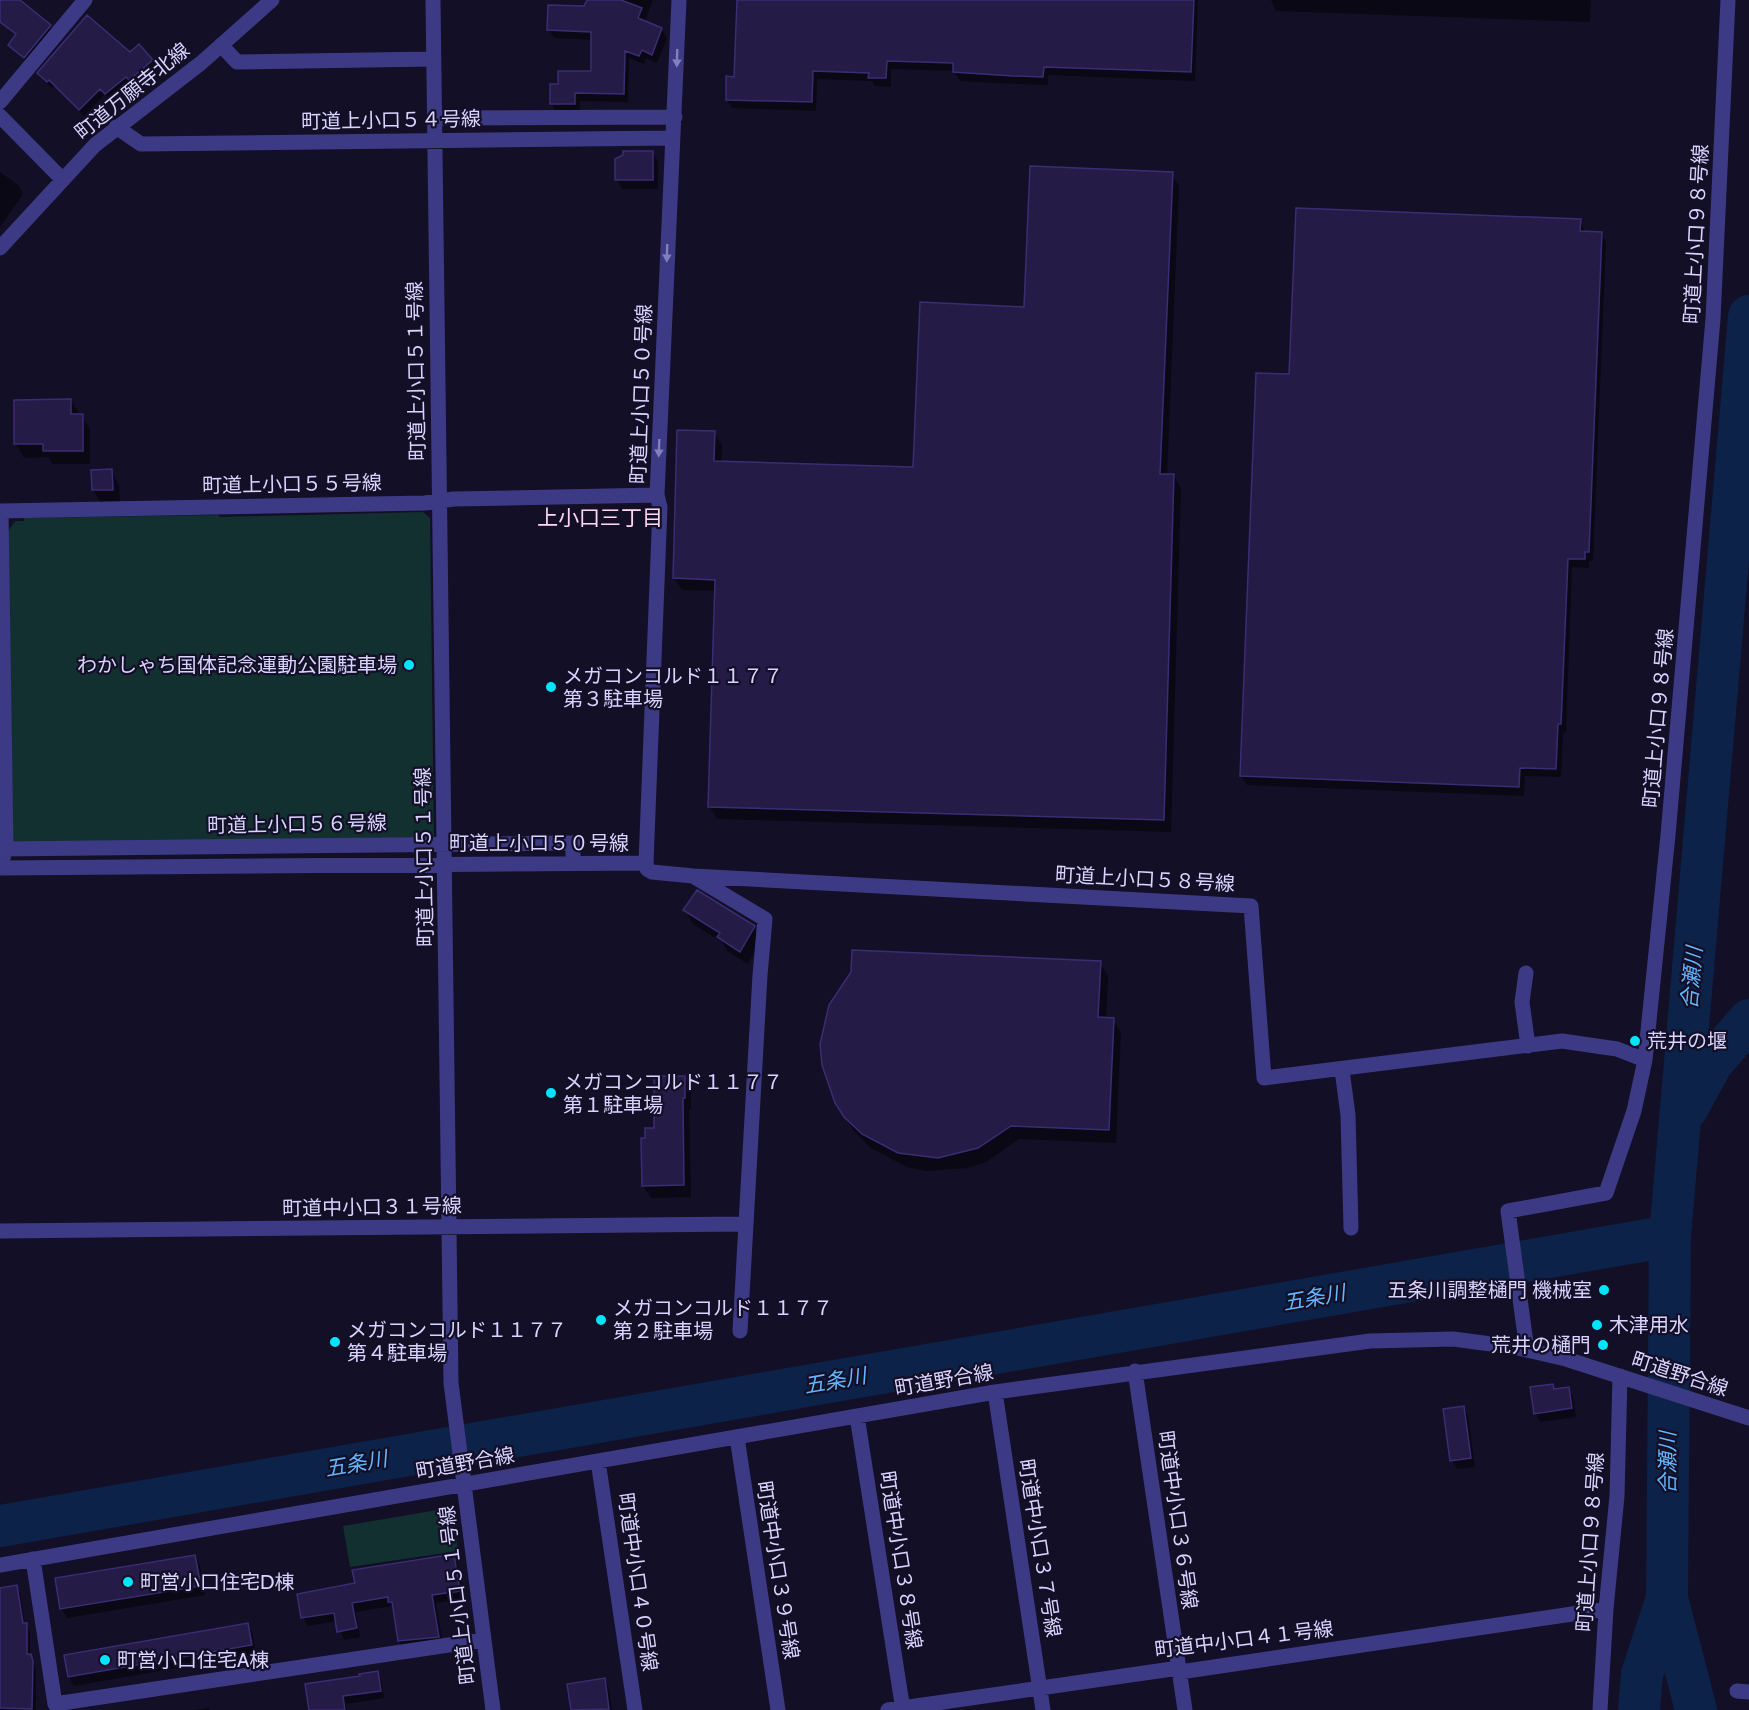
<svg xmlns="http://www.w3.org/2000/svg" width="1749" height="1710" font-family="Cabin,'Noto Sans JP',sans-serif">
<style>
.green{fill:#12302f}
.shadow{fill:#0007}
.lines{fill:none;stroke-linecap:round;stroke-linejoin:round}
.river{stroke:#0c2248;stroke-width:42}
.building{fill:#241b47;stroke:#3b2d73;stroke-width:1.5}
.minor{stroke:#3d3a85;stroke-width:15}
.oneway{fill:#837fbc}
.poi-dot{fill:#00e5ff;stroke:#130f26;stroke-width:2}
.labels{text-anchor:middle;stroke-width:4.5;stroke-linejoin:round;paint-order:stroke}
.street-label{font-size:20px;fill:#d9d4ff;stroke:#130f26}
.poi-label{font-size:20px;fill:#d9d4ff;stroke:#130f26;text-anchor:start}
.neighbourhood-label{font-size:21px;fill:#ffd6f0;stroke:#130f26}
.water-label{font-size:21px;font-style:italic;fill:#62b6ff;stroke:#130f26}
</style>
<rect width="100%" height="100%" fill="#130f26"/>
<path class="green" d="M 423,512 L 430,518 L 434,837 L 13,843 L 8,531 L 15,521 L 24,521 L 24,518 L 219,515 L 219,517 Z
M 443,1509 L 454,1516 L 458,1551 L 350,1567 L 343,1526 Z"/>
<path class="shadow" d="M 3,0 L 17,0 L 52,30 L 26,61 L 9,45 L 17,36 L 0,22 L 0,4 Z
M 589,0 L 653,0 L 644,23 L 661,29 L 667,38 L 657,63 L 646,58 L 644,64 L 629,58 L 628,102 L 580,101 L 580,113 L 557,113 L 552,104 L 560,86 L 592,72 L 593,40 L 554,38 L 549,29 L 585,8 Z
M 739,0 L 1198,0 L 1195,81 L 1048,75 L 1048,85 L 1019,84 L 960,81 L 954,71 L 891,69 L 891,87 L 875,86 L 872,81 L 817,79 L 816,111 L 732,108 L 727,100 L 736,78 Z
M 1271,0 L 1591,0 L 1590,22 L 1276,11 Z
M 130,54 L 152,61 L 156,67 L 133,86 L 130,82 L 110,100 L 105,94 L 84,116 L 54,86 L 52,88 L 43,80 L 39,73 Z
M 624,152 L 652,152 L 658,161 L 658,189 L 622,189 L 617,180 Z
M 0,172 L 18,185 L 23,194 L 0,227 Z
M 1172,174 L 1179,186 L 1167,476 L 1174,476 L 1181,488 L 1171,832 L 717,819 L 710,807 L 716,591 L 682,590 L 674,578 L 714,433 L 722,445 L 721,463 L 914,468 L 1025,308 Z
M 1580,220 L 1585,233 L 1601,233 L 1606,242 L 1593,561 L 1589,561 L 1589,568 L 1572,567 L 1566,733 L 1563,732 L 1561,777 L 1525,776 L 1524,796 L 1247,785 L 1241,776 L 1291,375 Z
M 71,401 L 90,429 L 90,464 L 52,464 L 49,457 L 24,458 L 16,444 Z
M 111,471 L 119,485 L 120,503 L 101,503 L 93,490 Z
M 685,910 L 753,927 L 761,940 L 748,964 L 727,951 L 722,942 L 693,924 Z
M 1100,963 L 1108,976 L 1106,1019 L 1113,1020 L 1121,1033 L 1116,1143 L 1019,1139 L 986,1162 L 967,1168 L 926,1171 L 907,1167 L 871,1148 L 854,1131 L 845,1117 Z
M 684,1078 L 691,1090 L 691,1110 L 689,1110 L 691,1197 L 651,1198 L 643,1186 L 647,1139 L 656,1130 Z
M 1568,1388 L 1573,1397 L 1576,1417 L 1540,1422 L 1535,1413 L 1555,1390 Z
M 1463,1408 L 1468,1416 L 1475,1467 L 1457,1469 L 1452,1460 Z
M 453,1555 L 458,1564 L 464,1599 L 436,1603 L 443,1645 L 404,1650 L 399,1641 L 392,1606 L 356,1612 L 360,1637 L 344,1640 L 337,1621 L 308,1626 L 303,1617 L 356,1584 Z
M 195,1556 L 200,1565 L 205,1595 L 67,1618 L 62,1609 L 57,1579 Z
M 16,1586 L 20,1593 L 25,1624 L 30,1632 L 30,1655 L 36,1669 L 36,1710 L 0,1710 L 0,1589 Z
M 248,1625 L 253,1634 L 256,1654 L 74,1686 L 69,1677 L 66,1657 Z
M 377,1672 L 381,1680 L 384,1698 L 346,1704 L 347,1710 L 310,1710 L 361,1678 Z
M 604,1680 L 609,1689 L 612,1710 L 572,1710 L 569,1685 Z
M 209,1708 L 210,1710 L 193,1710 Z"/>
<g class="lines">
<path class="river" d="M 1687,1109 L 1712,1063 L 1749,1020
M 0,1526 L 1670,1236
M 1667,1598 L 1696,1710
M 1639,1710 L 1642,1674 L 1667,1598 L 1670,1236 L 1749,316"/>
</g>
<path class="building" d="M 0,0 L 20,0 L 51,25 L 24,58 L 8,45 L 16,34 L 0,22 Z
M 587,0 L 621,0 L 642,8 L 638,18 L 662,28 L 652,55 L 642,50 L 639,56 L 625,51 L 624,94 L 575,93 L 575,104 L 550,104 L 550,84 L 558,84 L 558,71 L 591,71 L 591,32 L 547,30 L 548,5 L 584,6 Z
M 737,0 L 1194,0 L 1191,72 L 1044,67 L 1043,77 L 1013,76 L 953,72 L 953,63 L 887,61 L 886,78 L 868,78 L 869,73 L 813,71 L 812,102 L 726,100 L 726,76 L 734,77 Z
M 87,15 L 130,52 L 139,44 L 153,60 L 129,80 L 126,77 L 105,94 L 100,89 L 79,110 L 49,80 L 47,82 L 37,73 Z
M 623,151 L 653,151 L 653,180 L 615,180 L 615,159 L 623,155 Z
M 1030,166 L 1173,172 L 1160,474 L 1174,474 L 1164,820 L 708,807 L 715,580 L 673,578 L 677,430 L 715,431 L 714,461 L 913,467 L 920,302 L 1024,307 Z
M 1296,208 L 1581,219 L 1580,231 L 1602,232 L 1589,552 L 1585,552 L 1585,559 L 1568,559 L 1561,724 L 1558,724 L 1556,769 L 1520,768 L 1519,787 L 1240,776 L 1256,373 L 1289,374 Z
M 71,399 L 71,414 L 83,414 L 83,451 L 43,451 L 43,444 L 14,444 L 14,400 Z
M 112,469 L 113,490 L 92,490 L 91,470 Z
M 697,890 L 755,926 L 740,952 L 717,937 L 720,933 L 683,910 Z
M 852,950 L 1101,961 L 1098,1017 L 1114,1018 L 1109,1130 L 1011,1126 L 978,1148 L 938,1158 L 898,1153 L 862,1134 L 844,1117 L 835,1103 L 822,1065 L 820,1044 L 829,1005 L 851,972 Z
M 654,1076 L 685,1076 L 685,1098 L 683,1098 L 684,1185 L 642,1186 L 641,1138 L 645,1138 L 645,1128 L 654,1128 Z
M 1553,1384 L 1554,1389 L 1569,1387 L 1572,1408 L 1534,1414 L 1530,1387 Z
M 1464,1406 L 1471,1458 L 1450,1461 L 1443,1409 Z
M 454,1554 L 460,1591 L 432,1595 L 439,1637 L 398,1641 L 392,1602 L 388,1602 L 388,1597 L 352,1603 L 357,1628 L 337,1632 L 334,1613 L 301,1618 L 297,1594 L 355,1583 L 352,1570 Z
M 195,1555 L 201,1586 L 60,1609 L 55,1578 Z
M 17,1585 L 23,1623 L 27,1623 L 27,1654 L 31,1654 L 33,1661 L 32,1709 L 0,1708 L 0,1588 Z
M 248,1623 L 252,1645 L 68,1677 L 64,1655 Z
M 378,1671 L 381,1691 L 343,1696 L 345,1710 L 309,1710 L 305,1684 L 360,1676 L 359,1674 Z
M 605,1678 L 609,1709 L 571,1710 L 567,1684 Z"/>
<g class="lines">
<path class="minor" d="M 433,0 L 451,1383 L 493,1710
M 221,45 L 237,62 L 433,59
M 0,102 L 85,0
M 0,116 L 62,179
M 434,118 L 675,117
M 116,127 L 141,144 L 672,138
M 0,248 L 95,145 L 201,63 L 272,0
M 0,511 L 425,503 L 454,499 L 657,495
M 1,511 L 6,849 L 3,858
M 0,849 L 573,843 L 573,863
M 646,863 L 647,869 L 652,872 L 693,876 L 765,919 L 760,975 L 740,1331
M 0,868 L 646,863 L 660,507 L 657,495 L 679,0
M 693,876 L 1251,906 L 1264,1078 L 1562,1041 L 1617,1049 L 1645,1060
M 1526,973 L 1522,1002 L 1528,1046
M 1342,1070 L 1348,1115 L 1351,1228
M 0,1231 L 744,1224
M 1527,1350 L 1508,1211 L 1606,1193 L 1634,1111 L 1645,1060 L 1668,835 L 1713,319 L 1728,0
M 1135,1371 L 1185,1710
M 995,1392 L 1043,1710
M 857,1416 L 903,1710
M 737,1437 L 778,1710
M 598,1461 L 635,1710
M 33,1559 L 55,1704 L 482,1640
M 0,1565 L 995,1392 L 1370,1341 L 1453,1339 L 1514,1347 L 1566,1359 L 1749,1418
M 1737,1691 L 1749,1692
M 888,1710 L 1172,1669 L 1180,1672 L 1606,1609
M 1600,1710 L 1606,1609 L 1617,1496 L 1620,1376"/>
</g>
<defs><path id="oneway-solid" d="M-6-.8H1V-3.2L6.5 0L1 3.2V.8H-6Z" transform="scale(1.5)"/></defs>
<g class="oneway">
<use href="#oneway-solid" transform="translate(677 58) rotate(92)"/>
<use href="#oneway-solid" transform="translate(667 253) rotate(92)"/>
<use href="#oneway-solid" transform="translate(659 448) rotate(92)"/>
</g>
<g class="poi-dot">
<circle cx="409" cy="665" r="6"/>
<circle cx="551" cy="687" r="6"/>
<circle cx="1635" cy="1041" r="6"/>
<circle cx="551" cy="1093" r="6"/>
<circle cx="1604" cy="1290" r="6"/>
<circle cx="601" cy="1320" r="6"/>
<circle cx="1597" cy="1325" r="6"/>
<circle cx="335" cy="1342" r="6"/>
<circle cx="1603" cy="1345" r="6"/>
<circle cx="128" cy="1582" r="6"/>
<circle cx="105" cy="1660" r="6"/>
</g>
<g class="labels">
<g class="street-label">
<text transform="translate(132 91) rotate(-39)" y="7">町道万願寺北線</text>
<text transform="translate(391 120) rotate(-1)" y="7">町道上小口５４号線</text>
<text transform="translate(1696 234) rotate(-87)" y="7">町道上小口９８号線</text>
<text transform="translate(416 371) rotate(-91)" y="7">町道上小口５１号線</text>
<text transform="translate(641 394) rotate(-88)" y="7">町道上小口５０号線</text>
<text transform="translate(292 484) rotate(-1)" y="7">町道上小口５５号線</text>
<text transform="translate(1658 718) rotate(-85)" y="7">町道上小口９８号線</text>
<text transform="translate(297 824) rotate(-1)" y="7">町道上小口５６号線</text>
<text x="539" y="850">町道上小口５０号線</text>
<text transform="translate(424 857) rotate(-91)" y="7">町道上小口５１号線</text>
<text transform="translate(1145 879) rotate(3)" y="7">町道上小口５８号線</text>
<text transform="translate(372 1207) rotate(-1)" y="7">町道中小口３１号線</text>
<text transform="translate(1680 1374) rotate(18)" y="7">町道野合線</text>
<text transform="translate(944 1380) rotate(-10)" y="7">町道野合線</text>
<text transform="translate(465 1463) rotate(-10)" y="7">町道野合線</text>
<text transform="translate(1178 1520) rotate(82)" y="7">町道中小口３６号線</text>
<text transform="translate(1590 1542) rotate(-86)" y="7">町道上小口９８号線</text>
<text transform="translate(1040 1548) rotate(81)" y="7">町道中小口３７号線</text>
<text transform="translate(901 1560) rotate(81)" y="7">町道中小口３８号線</text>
<text transform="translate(778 1570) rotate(81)" y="7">町道中小口３９号線</text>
<text transform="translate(638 1582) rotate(82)" y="7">町道中小口４０号線</text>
<text transform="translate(457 1595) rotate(-97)" y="7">町道上小口５１号線</text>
<text transform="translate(1244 1639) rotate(-7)" y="7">町道中小口４１号線</text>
</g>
<g class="poi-label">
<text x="397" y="672" text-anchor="end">わかしゃち国体記念運動公園駐車場</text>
<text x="563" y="683">メガコンコルド１１７７<tspan x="563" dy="23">第３駐車場</tspan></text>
<text x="1647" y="1048">荒井の堰</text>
<text x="563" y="1089">メガコンコルド１１７７<tspan x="563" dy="23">第１駐車場</tspan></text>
<text x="1592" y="1297" text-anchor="end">五条川調整樋門 機械室</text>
<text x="613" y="1315">メガコンコルド１１７７<tspan x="613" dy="23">第２駐車場</tspan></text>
<text x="1609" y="1332">木津用水</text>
<text x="347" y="1337">メガコンコルド１１７７<tspan x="347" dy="23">第４駐車場</tspan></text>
<text x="1591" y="1352" text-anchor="end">荒井の樋門</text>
<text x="140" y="1589">町営小口住宅D棟</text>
<text x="117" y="1667">町営小口住宅A棟</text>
</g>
<g class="neighbourhood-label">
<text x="600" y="525">上小口三丁目</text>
</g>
<g class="water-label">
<text transform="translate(1692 978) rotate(-85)" y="7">合瀬川</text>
<text transform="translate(1314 1298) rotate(-10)" y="7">五条川</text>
<text transform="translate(835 1381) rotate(-10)" y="7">五条川</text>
<text transform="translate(1668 1463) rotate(-90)" y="7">合瀬川</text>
<text transform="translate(356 1464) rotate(-10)" y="7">五条川</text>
</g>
</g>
</svg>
